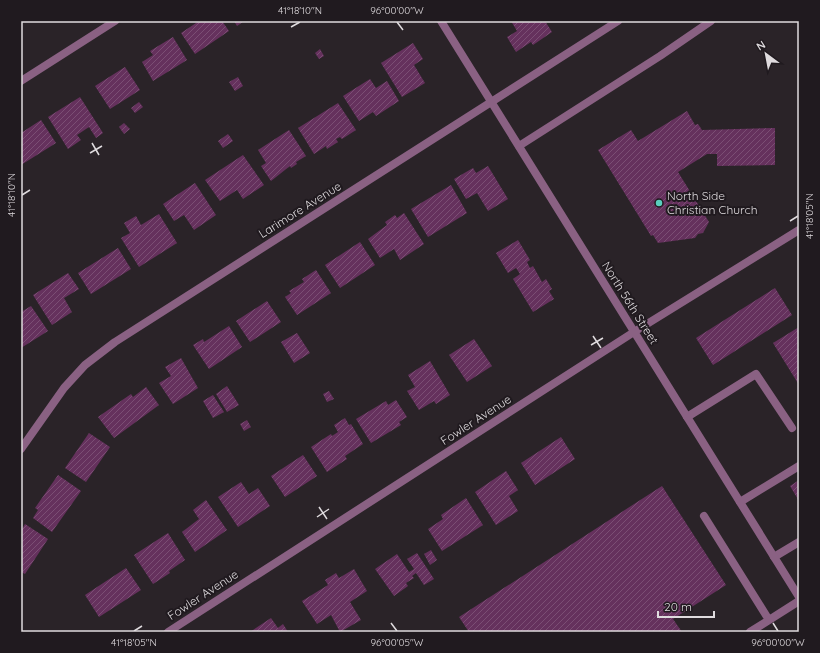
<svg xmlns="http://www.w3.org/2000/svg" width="820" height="653" font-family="Quicksand,sans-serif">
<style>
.building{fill:url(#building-hatch)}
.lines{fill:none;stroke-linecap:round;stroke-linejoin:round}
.service{stroke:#8a6183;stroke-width:8}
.minor{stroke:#8a6183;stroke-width:8}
.ticks{fill:none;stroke:#dfdbde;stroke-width:1.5}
.poi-dot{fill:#59cebe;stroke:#201a1f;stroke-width:1.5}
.labels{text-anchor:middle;stroke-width:4;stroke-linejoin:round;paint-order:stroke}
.poi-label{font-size:12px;fill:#dfdbde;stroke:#201a1f;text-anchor:start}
.street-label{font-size:12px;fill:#dfdbde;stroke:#201a1f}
.neatline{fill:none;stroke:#dfdbde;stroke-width:1.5}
.ticks-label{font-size:10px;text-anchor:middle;fill:#dfdbde}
</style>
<defs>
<pattern id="building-hatch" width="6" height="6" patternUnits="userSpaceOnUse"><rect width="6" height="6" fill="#65315d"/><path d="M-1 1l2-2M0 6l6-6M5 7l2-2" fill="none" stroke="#7b4e74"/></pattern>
</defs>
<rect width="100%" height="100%" fill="#2a2328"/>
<path class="building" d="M 199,21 L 222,21 L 229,31 L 195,54 L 181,33 Z
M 234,21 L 244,21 L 237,26 Z
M 511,21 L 545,21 L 552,32 L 533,45 L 531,42 L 516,52 L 507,37 L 517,31 Z
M 173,37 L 187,60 L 153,81 L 142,62 L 153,55 L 150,51 Z
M 413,43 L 423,59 L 414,65 L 425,83 L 402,97 L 381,63 Z
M 320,49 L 324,56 L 319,59 L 315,53 Z
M 125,67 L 140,90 L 110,109 L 95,86 Z
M 238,77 L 243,86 L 235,91 L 229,82 Z
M 370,79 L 376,88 L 387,81 L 399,101 L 376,116 L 373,112 L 359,121 L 343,96 Z
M 80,97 L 103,133 L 96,138 L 89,127 L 77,135 L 81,140 L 68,149 L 48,117 Z
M 139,102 L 143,107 L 135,113 L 131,108 Z
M 338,103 L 356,130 L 342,139 L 340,137 L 336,139 L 338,142 L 327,149 L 326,146 L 314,154 L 298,128 Z
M 687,111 L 695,125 L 698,124 L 702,130 L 775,128 L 775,165 L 717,166 L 717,154 L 707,154 L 678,172 L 709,222 L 703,233 L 698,234 L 695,238 L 658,243 L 653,235 L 651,236 L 598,150 L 631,130 L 638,141 Z
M 41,120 L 56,143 L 21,165 L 21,133 Z
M 124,123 L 130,129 L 124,134 L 119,127 Z
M 289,130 L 306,156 L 296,162 L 297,164 L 291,168 L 290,166 L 271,181 L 261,166 L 266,163 L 258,150 Z
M 228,134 L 233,141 L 223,148 L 218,141 Z
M 243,155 L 264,185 L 243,199 L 237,190 L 220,201 L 205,180 Z
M 488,166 L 508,199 L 488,211 L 477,193 L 466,199 L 454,179 L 473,168 L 476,173 Z
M 195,183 L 216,215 L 194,230 L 184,215 L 174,221 L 163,204 Z
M 451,185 L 467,213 L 428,237 L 411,209 Z
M 404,213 L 424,244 L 400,260 L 394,249 L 380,258 L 368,239 L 387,225 L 385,222 L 395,215 L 397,218 Z
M 159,214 L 177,243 L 139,267 L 121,238 L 130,233 L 124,223 L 136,216 L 141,225 Z
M 518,240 L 530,260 L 527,262 L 530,268 L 533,266 L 542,282 L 546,279 L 552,289 L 549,291 L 554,299 L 533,312 L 513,279 L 520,274 L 516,268 L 508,273 L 496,253 Z
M 360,242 L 375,265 L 340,288 L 325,265 Z
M 118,248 L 131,269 L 91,294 L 78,273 Z
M 316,270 L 331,293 L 297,315 L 285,297 L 291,293 L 289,291 L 304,282 L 302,279 Z
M 68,273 L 79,289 L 64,298 L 72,312 L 52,325 L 33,295 Z
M 775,288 L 792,315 L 713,365 L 696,338 Z
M 267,301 L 281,322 L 250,342 L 236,321 Z
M 31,306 L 48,331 L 21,348 L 21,312 Z
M 229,326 L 242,347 L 209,369 L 193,345 L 203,339 L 204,342 Z
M 799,327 L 799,385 L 773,343 Z
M 297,333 L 310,353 L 294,363 L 281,342 Z
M 474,339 L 492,366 L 467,382 L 449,355 Z
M 181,358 L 198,388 L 173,404 L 159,383 L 171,376 L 165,367 Z
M 430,361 L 450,395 L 436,404 L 434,401 L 419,410 L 407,391 L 415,387 L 408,375 Z
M 227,386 L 239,405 L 227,412 L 216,394 Z
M 146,387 L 159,405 L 114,438 L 98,417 L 131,394 L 133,397 Z
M 329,391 L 334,399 L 327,402 L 323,394 Z
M 213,395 L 224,412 L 213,418 L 203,401 Z
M 396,400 L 407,417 L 399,422 L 401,425 L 371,443 L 356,419 L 386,401 L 388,405 Z
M 345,418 L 349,425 L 351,424 L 363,444 L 345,456 L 347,459 L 327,472 L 311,447 L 331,434 L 332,436 L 338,432 L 334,425 Z
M 247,420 L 251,427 L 244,431 L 240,424 Z
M 89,433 L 110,447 L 86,482 L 65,468 Z
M 561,437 L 575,459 L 535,485 L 521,463 Z
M 303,455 L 317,476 L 285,497 L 271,476 Z
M 506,471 L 518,490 L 509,496 L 518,511 L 496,525 L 475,492 Z
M 58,475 L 81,491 L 52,532 L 33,518 L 38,510 L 35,508 Z
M 799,480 L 799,501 L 790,486 Z
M 241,482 L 249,494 L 258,488 L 270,506 L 238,527 L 218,497 Z
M 662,486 L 726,585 L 673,619 L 682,632 L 469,632 L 459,617 Z
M 466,498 L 483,525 L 442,551 L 428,529 L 443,519 L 441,515 Z
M 206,500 L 227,530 L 195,552 L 182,532 L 199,519 L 193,510 Z
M 25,524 L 48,539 L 25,574 L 21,572 L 21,531 Z
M 168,533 L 185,560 L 169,571 L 170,573 L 153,584 L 134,555 Z
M 431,550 L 437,560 L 430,565 L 424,554 Z
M 417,553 L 434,579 L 424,585 L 416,573 L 412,576 L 414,578 L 406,583 L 408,586 L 394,596 L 375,569 L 397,554 L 409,572 L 414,569 L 407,559 Z
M 126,568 L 141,590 L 99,617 L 85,595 Z
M 354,569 L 367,591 L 350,602 L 361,620 L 340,632 L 331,615 L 317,624 L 302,601 L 328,585 L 325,580 L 336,573 L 339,578 Z
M 271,618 L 278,628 L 283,624 L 288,632 L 250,632 Z"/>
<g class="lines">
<path class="service" d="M 519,146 L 660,56 L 711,21
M 687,417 L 756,374 L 792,428
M 740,502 L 799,466
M 704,516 L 769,620
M 774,557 L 799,542
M 750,632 L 799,601"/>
<path class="minor" d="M 441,21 L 799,597
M 21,81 L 115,21
M 21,449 L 64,388 L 85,365 L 115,342 L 618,21
M 168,632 L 634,332 L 799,230"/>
</g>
<path class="ticks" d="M 397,22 L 403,30M 291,27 L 300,22M 92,143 L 99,155M 90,153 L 102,146M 22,195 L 30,190M 790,221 L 798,216M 593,336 L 601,348M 591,345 L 603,338M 319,507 L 327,519M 317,517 L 329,509M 391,623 L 397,631M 773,623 L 778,631M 134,631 L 142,626"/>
<circle class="poi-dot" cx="659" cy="203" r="4"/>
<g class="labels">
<g class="poi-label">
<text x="667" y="200">North Side<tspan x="667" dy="14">Christian Church</tspan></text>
</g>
<g class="street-label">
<text transform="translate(300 210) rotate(-32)" y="4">Larimore Avenue</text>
<text transform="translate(630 303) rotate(58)" y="4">North 56th Street</text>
<text transform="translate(476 420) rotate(-33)" y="4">Fowler Avenue</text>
<text transform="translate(203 595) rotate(-33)" y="4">Fowler Avenue</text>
</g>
</g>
<rect width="820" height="653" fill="none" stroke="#201a1f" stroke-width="44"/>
<g transform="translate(766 54) rotate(328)" stroke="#201a1f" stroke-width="3" paint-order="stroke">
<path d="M0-3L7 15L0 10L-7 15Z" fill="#dfdbde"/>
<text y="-6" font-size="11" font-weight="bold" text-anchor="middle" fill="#dfdbde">N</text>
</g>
<path d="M658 611v6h56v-6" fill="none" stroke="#dfdbde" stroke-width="2"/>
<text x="664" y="611" font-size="12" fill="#dfdbde" stroke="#201a1f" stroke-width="3" paint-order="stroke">20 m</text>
<rect x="22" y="22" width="776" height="609" class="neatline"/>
<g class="ticks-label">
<text x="300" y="14">41°18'10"N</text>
<text x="397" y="14">96°00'00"W</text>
<text transform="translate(11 195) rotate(-90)" y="4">41°18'10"N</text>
<text transform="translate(809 216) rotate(-90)" y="4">41°18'05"N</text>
<text x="134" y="646">41°18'05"N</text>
<text x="397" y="646">96°00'05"W</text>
<text x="778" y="646">96°00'00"W</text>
</g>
</svg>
